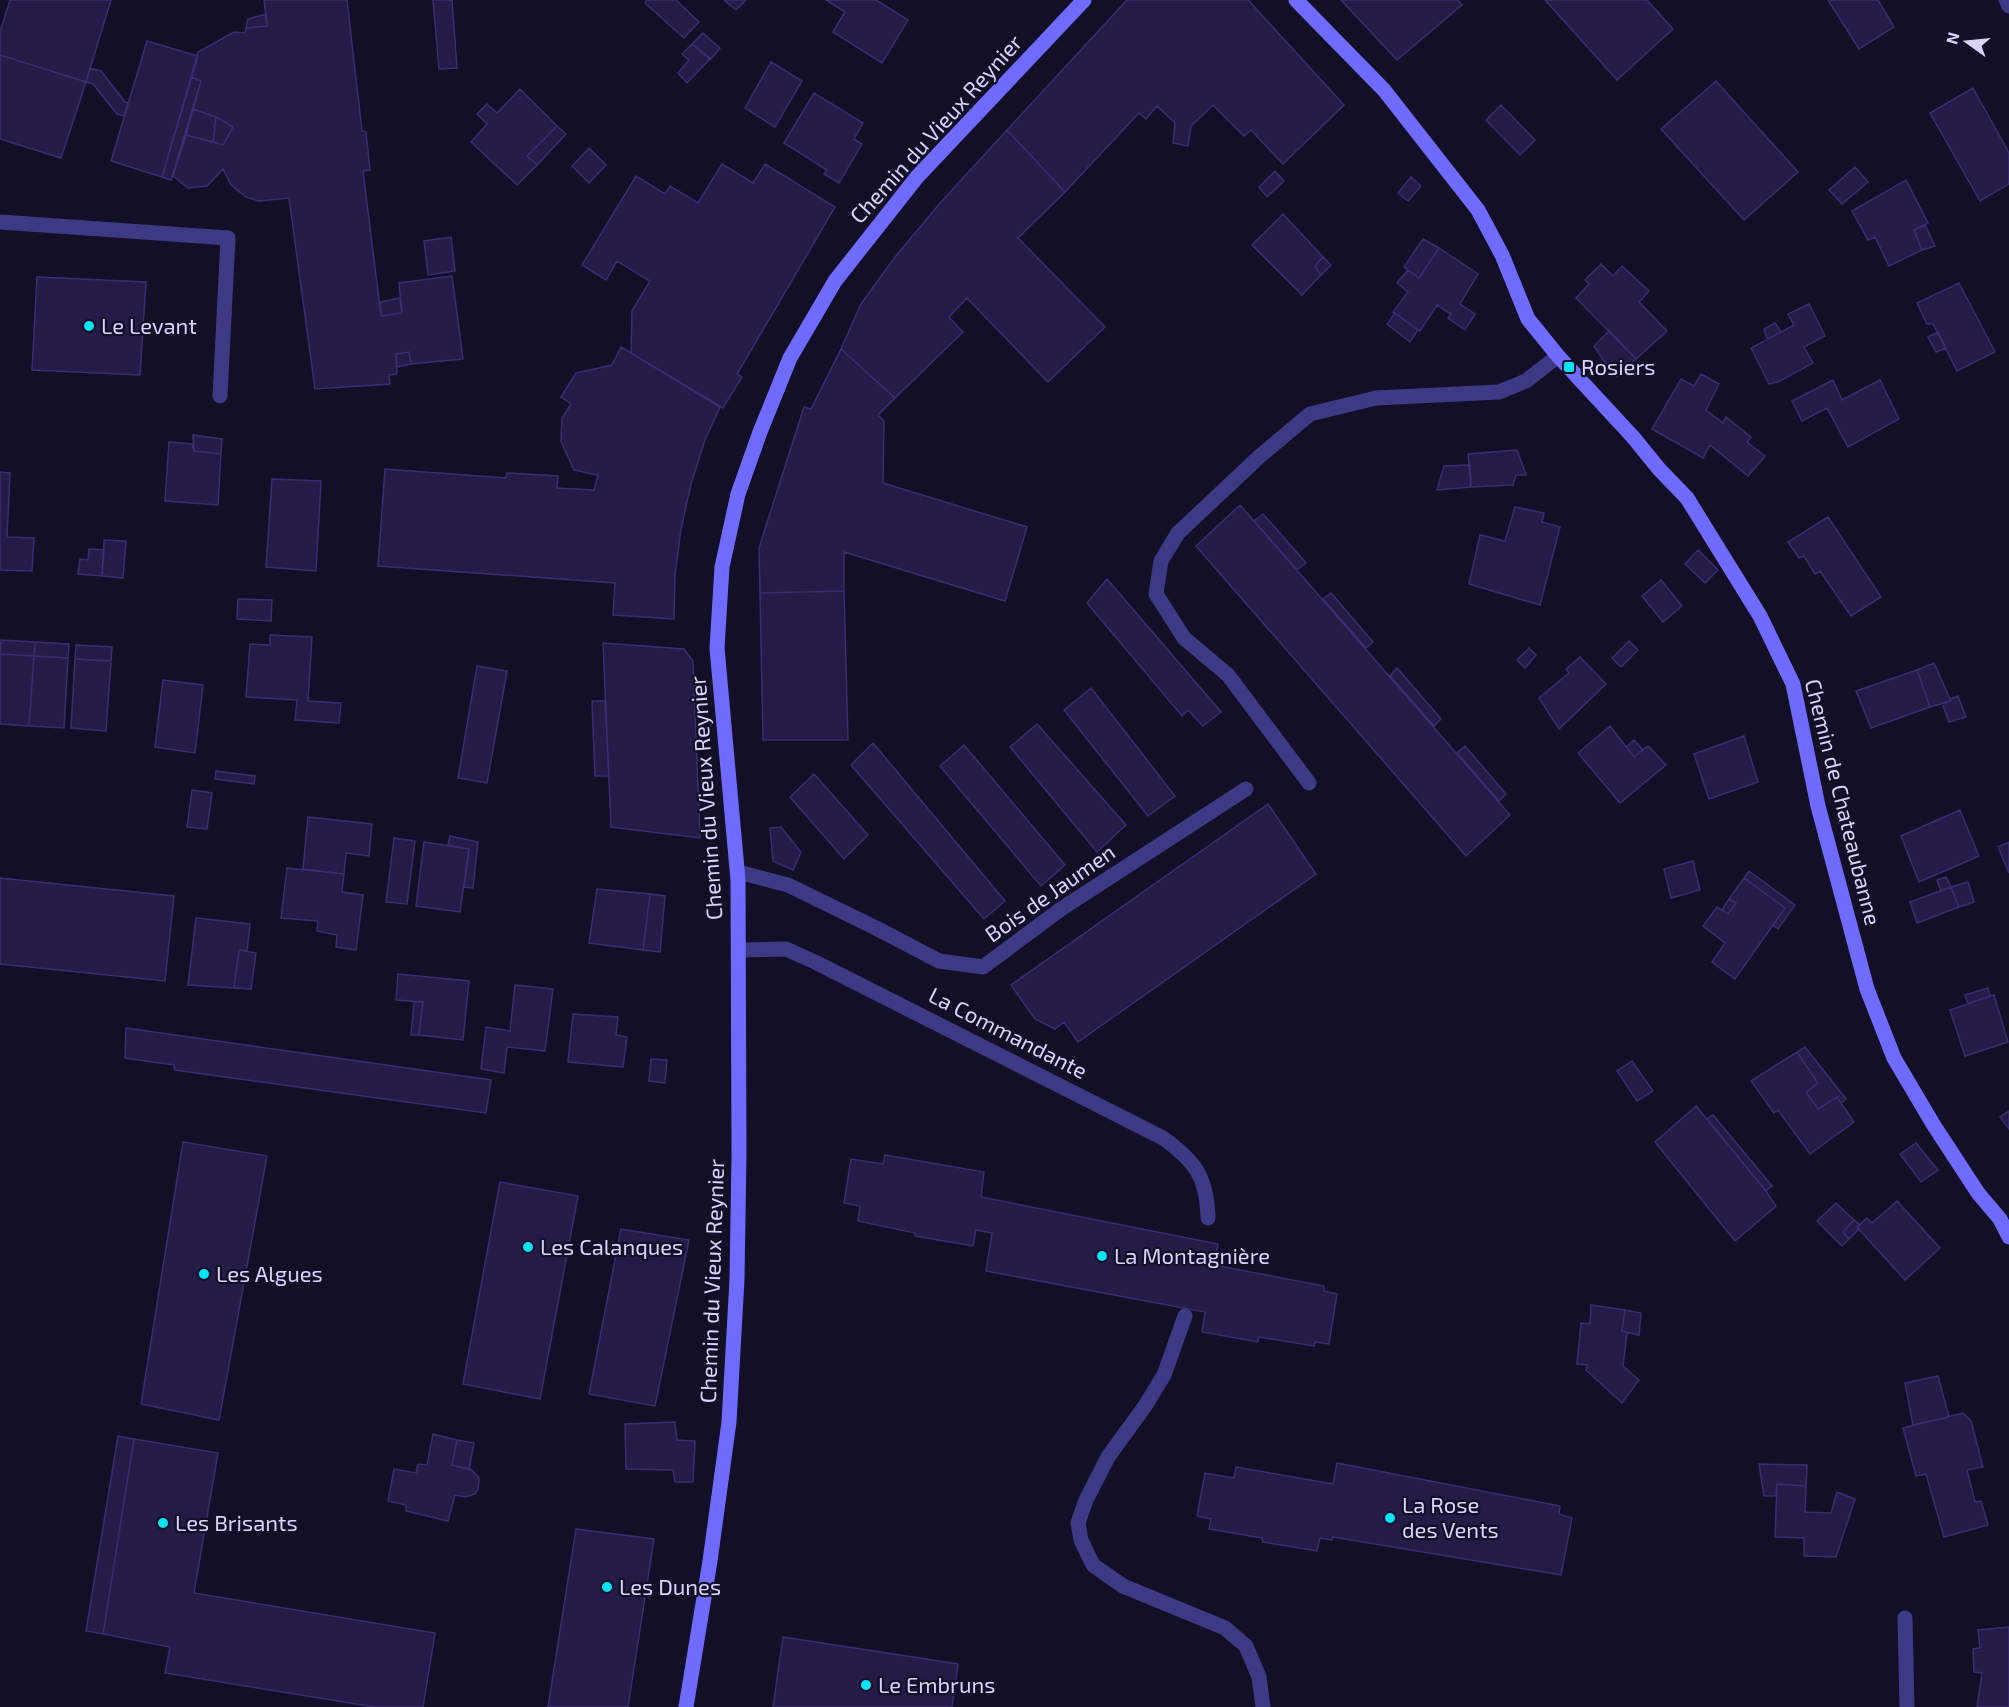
<svg xmlns="http://www.w3.org/2000/svg" width="2009" height="1707" font-family="'Exo 2',sans-serif">
<style>
.building{fill:#241b47;stroke:#3b2d73;stroke-width:1.5}
.lines{fill:none;stroke-linecap:round;stroke-linejoin:round}
.lane{stroke:#3d3a85;stroke-width:15}
.street{stroke:#3d3a85;stroke-width:15}
.secondary{stroke:#6f6bff;stroke-width:15}
.poi-dot{fill:#00e5ff;stroke:#130f26;stroke-width:2}
.labels{text-anchor:middle;stroke-width:4.5;stroke-linejoin:round;paint-order:stroke}
.street-label{font-size:22px;fill:#d9d4ff;stroke:#130f26}
.poi-label{font-size:22px;fill:#d9d4ff;stroke:#130f26;text-anchor:start}
</style>
<rect width="100%" height="100%" fill="#130f26"/>
<path class="building" d="M 10,0 L 111,0 L 86,82 L 0,55 L 0,32 Z
M 264,0 L 347,0 L 362,131 L 366,132 L 370,170 L 363,171 L 381,316 L 402,313 L 399,283 L 452,276 L 463,359 L 411,364 L 409,352 L 396,354 L 397,374 L 389,375 L 390,384 L 315,389 L 289,198 L 259,201 L 246,197 L 231,185 L 223,169 L 207,186 L 188,188 L 173,176 L 186,135 L 223,145 L 233,127 L 216,117 L 193,109 L 201,81 L 191,77 L 198,52 L 234,32 L 245,33 L 246,28 L 267,26 Z
M 433,0 L 452,0 L 457,68 L 439,69 Z
M 647,0 L 676,0 L 699,22 L 684,38 L 645,3 Z
M 724,0 L 746,0 L 736,10 Z
M 826,0 L 876,0 L 908,20 L 882,63 L 833,32 L 845,12 Z
M 1127,0 L 1248,0 L 1344,105 L 1283,164 L 1251,130 L 1244,136 L 1213,105 L 1191,126 L 1188,146 L 1173,143 L 1175,123 L 1157,106 L 1146,119 L 1139,113 L 1065,192 L 1007,130 Z
M 1341,0 L 1458,0 L 1462,5 L 1397,60 Z
M 1545,0 L 1647,0 L 1673,29 L 1617,80 Z
M 1828,0 L 1878,0 L 1894,27 L 1859,49 Z
M 266,14 L 267,26 L 246,28 L 248,19 Z
M 703,33 L 720,48 L 711,59 L 692,44 Z
M 147,41 L 198,56 L 162,177 L 111,161 Z
M 692,44 L 710,59 L 687,83 L 678,73 L 689,60 L 682,54 Z
M 0,55 L 86,82 L 61,158 L 0,139 Z
M 771,62 L 802,81 L 775,127 L 745,108 Z
M 90,68 L 101,71 L 125,102 L 128,103 L 124,116 L 117,114 L 93,84 L 86,82 Z
M 191,77 L 201,81 L 171,180 L 162,177 Z
M 1716,81 L 1798,172 L 1744,220 L 1661,129 Z
M 1973,88 L 2009,153 L 2009,184 L 1980,201 L 1930,113 Z
M 520,89 L 557,126 L 527,156 L 537,165 L 517,185 L 471,142 L 487,124 L 477,114 L 487,104 L 497,113 Z
M 814,93 L 863,123 L 854,139 L 862,144 L 839,183 L 824,174 L 827,170 L 784,143 Z
M 1501,105 L 1535,140 L 1520,155 L 1486,120 Z
M 193,109 L 216,117 L 213,142 L 186,135 Z
M 216,117 L 233,127 L 223,145 L 213,142 Z
M 557,126 L 566,134 L 537,165 L 527,156 Z
M 1007,130 L 1065,192 L 1018,238 L 1105,327 L 1048,382 L 967,298 L 949,317 L 963,332 L 895,398 L 841,349 L 861,304 L 895,257 L 941,202 Z
M 589,148 L 606,165 L 589,183 L 572,166 Z
M 722,164 L 753,183 L 765,164 L 835,207 L 737,374 L 742,377 L 723,408 L 631,353 L 632,311 L 650,281 L 617,261 L 606,280 L 582,265 L 636,176 L 665,194 L 670,186 L 698,203 Z
M 1855,167 L 1868,182 L 1842,204 L 1829,190 Z
M 1275,171 L 1284,181 L 1267,197 L 1259,187 Z
M 1411,177 L 1421,186 L 1408,201 L 1398,193 Z
M 1906,180 L 1928,223 L 1914,230 L 1922,250 L 1889,266 L 1875,237 L 1868,240 L 1852,211 Z
M 1283,214 L 1323,257 L 1315,266 L 1321,275 L 1302,295 L 1252,245 Z
M 1925,225 L 1935,246 L 1922,250 L 1914,230 Z
M 451,237 L 455,271 L 428,275 L 424,241 Z
M 1423,239 L 1439,248 L 1419,278 L 1404,267 Z
M 1439,248 L 1478,274 L 1460,304 L 1475,314 L 1465,330 L 1448,318 L 1451,314 L 1437,305 L 1420,331 L 1393,312 L 1408,292 L 1397,283 L 1408,270 L 1419,278 Z
M 1323,257 L 1331,265 L 1321,275 L 1315,266 Z
M 1601,264 L 1613,276 L 1622,266 L 1649,291 L 1639,302 L 1667,331 L 1636,359 L 1576,298 L 1589,284 L 1585,280 Z
M 37,277 L 146,282 L 140,375 L 32,370 Z
M 1959,283 L 1995,352 L 1957,371 L 1933,324 L 1927,324 L 1917,303 Z
M 400,298 L 402,313 L 381,316 L 380,302 Z
M 1809,304 L 1825,336 L 1804,347 L 1813,363 L 1778,382 L 1769,384 L 1751,348 L 1794,325 L 1788,314 Z
M 1395,313 L 1418,330 L 1410,342 L 1387,324 Z
M 1775,323 L 1781,332 L 1767,339 L 1764,329 Z
M 1609,331 L 1636,359 L 1617,377 L 1606,364 L 1594,346 Z
M 1938,332 L 1946,348 L 1936,352 L 1928,337 Z
M 621,347 L 720,407 L 705,440 L 691,484 L 681,529 L 675,574 L 674,619 L 613,615 L 615,583 L 378,566 L 385,469 L 506,478 L 507,473 L 558,476 L 557,488 L 594,490 L 598,475 L 574,470 L 561,441 L 562,418 L 571,404 L 561,397 L 576,373 L 612,365 Z
M 841,349 L 895,398 L 878,415 L 884,421 L 883,483 L 1027,527 L 1005,601 L 844,552 L 844,591 L 760,593 L 759,548 L 804,407 L 811,409 Z
M 409,352 L 411,364 L 397,367 L 396,354 Z
M 1701,374 L 1719,384 L 1706,410 L 1723,423 L 1726,417 L 1751,437 L 1747,442 L 1765,456 L 1748,476 L 1710,445 L 1703,458 L 1652,429 L 1681,379 L 1694,386 Z
M 1833,380 L 1842,400 L 1880,380 L 1899,419 L 1848,447 L 1827,408 L 1802,421 L 1792,401 Z
M 193,435 L 222,439 L 221,454 L 194,451 Z
M 169,442 L 192,444 L 194,451 L 221,454 L 218,505 L 165,501 Z
M 1517,450 L 1526,475 L 1516,475 L 1513,485 L 1471,487 L 1468,454 Z
M 1470,465 L 1471,487 L 1437,490 L 1444,466 Z
M 0,472 L 10,473 L 7,537 L 34,538 L 32,571 L 0,570 Z
M 272,479 L 321,481 L 316,571 L 266,567 Z
M 1240,505 L 1510,815 L 1466,856 L 1196,546 Z
M 1515,507 L 1544,513 L 1542,522 L 1560,527 L 1540,605 L 1469,584 L 1480,535 L 1505,541 Z
M 1263,514 L 1306,563 L 1297,570 L 1254,521 Z
M 1828,517 L 1881,597 L 1851,616 L 1820,571 L 1815,574 L 1804,556 L 1799,558 L 1788,542 Z
M 104,540 L 126,541 L 123,578 L 102,576 Z
M 89,549 L 104,550 L 102,576 L 78,574 L 80,559 L 88,560 Z
M 1698,550 L 1718,570 L 1705,583 L 1685,564 Z
M 1107,579 L 1221,712 L 1203,726 L 1188,710 L 1182,716 L 1087,603 Z
M 1661,580 L 1682,606 L 1663,622 L 1642,596 Z
M 844,591 L 848,740 L 763,740 L 760,593 Z
M 1331,593 L 1373,642 L 1366,648 L 1323,599 Z
M 238,599 L 272,600 L 271,621 L 237,619 Z
M 270,635 L 312,637 L 308,701 L 341,703 L 339,723 L 295,720 L 297,700 L 246,697 L 250,644 L 270,645 Z
M 1,640 L 35,642 L 34,656 L 0,654 Z
M 1629,641 L 1638,650 L 1621,667 L 1612,658 Z
M 35,642 L 69,644 L 68,658 L 34,656 Z
M 603,643 L 684,649 L 693,661 L 700,838 L 611,827 Z
M 76,645 L 112,647 L 111,661 L 75,659 Z
M 1529,648 L 1536,655 L 1525,668 L 1517,660 Z
M 0,654 L 34,656 L 29,726 L 0,724 Z
M 34,656 L 68,658 L 64,728 L 29,726 Z
M 1580,657 L 1606,684 L 1559,729 L 1539,698 L 1569,673 L 1566,669 Z
M 75,659 L 111,661 L 106,731 L 71,728 Z
M 1934,663 L 1951,701 L 1930,707 L 1917,670 Z
M 477,666 L 507,671 L 487,783 L 458,778 Z
M 1397,668 L 1441,719 L 1434,726 L 1390,676 Z
M 1917,670 L 1930,707 L 1871,728 L 1856,691 Z
M 163,680 L 203,685 L 195,753 L 155,747 Z
M 1091,688 L 1175,796 L 1148,816 L 1064,710 Z
M 1958,696 L 1966,717 L 1949,722 L 1942,703 L 1951,701 L 1950,699 Z
M 592,701 L 605,701 L 609,776 L 595,776 Z
M 1037,724 L 1126,825 L 1097,852 L 1010,747 Z
M 1610,726 L 1634,757 L 1648,746 L 1666,765 L 1620,803 L 1578,753 Z
M 1744,736 L 1758,782 L 1709,799 L 1694,754 Z
M 1634,740 L 1643,750 L 1634,757 L 1626,747 Z
M 873,743 L 1005,901 L 984,919 L 851,765 Z
M 964,745 L 1065,865 L 1041,886 L 940,766 Z
M 1465,746 L 1506,794 L 1499,801 L 1457,753 Z
M 216,771 L 255,776 L 254,784 L 215,779 Z
M 814,774 L 868,835 L 844,859 L 790,797 Z
M 192,790 L 212,793 L 207,829 L 187,827 Z
M 1268,804 L 1316,874 L 1078,1042 L 1064,1022 L 1055,1029 L 1035,1019 L 1011,985 Z
M 1960,810 L 1979,856 L 1919,882 L 1901,836 Z
M 308,817 L 372,824 L 369,856 L 346,853 L 344,874 L 303,869 Z
M 781,827 L 801,852 L 793,870 L 773,861 L 770,828 Z
M 450,836 L 478,842 L 473,888 L 464,887 L 469,849 L 448,845 Z
M 394,838 L 415,841 L 407,904 L 386,902 Z
M 424,842 L 469,849 L 460,912 L 416,906 Z
M 2009,842 L 2009,873 L 1998,847 Z
M 1693,861 L 1700,890 L 1671,898 L 1664,869 Z
M 287,868 L 344,874 L 342,892 L 363,895 L 356,950 L 336,947 L 337,935 L 317,931 L 318,921 L 281,918 Z
M 1749,871 L 1795,905 L 1778,929 L 1773,925 L 1785,908 L 1744,878 Z
M 1946,877 L 1951,887 L 1941,891 L 1937,880 Z
M 0,878 L 174,896 L 165,981 L 0,964 Z
M 1744,878 L 1785,908 L 1735,979 L 1712,962 L 1725,943 L 1703,926 L 1717,907 L 1728,914 L 1736,903 L 1729,899 Z
M 1968,882 L 1974,902 L 1959,907 L 1951,887 Z
M 1951,887 L 1959,907 L 1917,923 L 1910,902 Z
M 597,889 L 650,894 L 643,950 L 589,943 Z
M 650,894 L 665,896 L 660,952 L 643,950 Z
M 1729,899 L 1736,903 L 1728,914 L 1722,910 Z
M 196,918 L 250,924 L 247,951 L 239,950 L 234,988 L 188,985 Z
M 239,950 L 256,953 L 251,989 L 234,988 Z
M 398,974 L 469,981 L 463,1040 L 419,1035 L 423,1002 L 396,1000 Z
M 515,985 L 553,989 L 545,1051 L 507,1047 L 504,1073 L 481,1069 L 486,1027 L 510,1031 Z
M 1988,988 L 1990,996 L 1968,1004 L 1965,995 Z
M 1994,995 L 2008,1042 L 1965,1056 L 1950,1010 Z
M 414,1002 L 423,1002 L 419,1035 L 411,1035 Z
M 573,1014 L 618,1017 L 616,1035 L 627,1037 L 623,1067 L 568,1062 Z
M 126,1028 L 491,1080 L 486,1113 L 175,1070 L 174,1065 L 125,1058 Z
M 1805,1047 L 1846,1099 L 1841,1103 L 1837,1097 L 1818,1109 L 1806,1092 L 1818,1083 L 1797,1052 Z
M 1797,1052 L 1818,1083 L 1806,1092 L 1818,1109 L 1837,1097 L 1854,1122 L 1810,1154 L 1778,1110 L 1774,1113 L 1751,1081 Z
M 651,1059 L 667,1060 L 665,1083 L 649,1081 Z
M 1632,1061 L 1653,1091 L 1637,1101 L 1617,1071 Z
M 1696,1106 L 1766,1191 L 1776,1206 L 1735,1241 L 1655,1142 Z
M 2009,1111 L 2009,1129 L 2000,1117 Z
M 1713,1115 L 1772,1186 L 1766,1191 L 1707,1119 Z
M 183,1142 L 267,1156 L 219,1420 L 141,1404 Z
M 1916,1143 L 1938,1170 L 1921,1182 L 1900,1154 Z
M 885,1155 L 984,1172 L 981,1197 L 1218,1244 L 1214,1265 L 1324,1286 L 1324,1291 L 1337,1294 L 1329,1344 L 1315,1342 L 1314,1346 L 1259,1337 L 1258,1342 L 1202,1332 L 1205,1312 L 986,1271 L 992,1233 L 976,1230 L 973,1246 L 915,1236 L 915,1233 L 858,1221 L 860,1206 L 844,1203 L 851,1159 L 883,1164 Z
M 500,1182 L 578,1196 L 540,1399 L 463,1384 Z
M 1897,1201 L 1940,1248 L 1905,1280 L 1857,1227 L 1867,1218 L 1872,1223 Z
M 1836,1203 L 1854,1220 L 1843,1232 L 1849,1239 L 1842,1246 L 1817,1221 Z
M 1854,1220 L 1860,1225 L 1857,1227 L 1859,1229 L 1849,1239 L 1843,1232 Z
M 621,1229 L 689,1240 L 655,1406 L 589,1394 Z
M 1591,1305 L 1625,1310 L 1622,1331 L 1627,1332 L 1623,1366 L 1639,1380 L 1622,1403 L 1586,1370 L 1588,1365 L 1577,1364 L 1581,1323 L 1590,1324 Z
M 1625,1310 L 1641,1313 L 1639,1335 L 1622,1331 Z
M 1938,1376 L 1949,1417 L 1913,1425 L 1905,1383 Z
M 1963,1413 L 1971,1421 L 1983,1467 L 1967,1470 L 1975,1502 L 1981,1501 L 1988,1525 L 1944,1537 L 1926,1474 L 1916,1476 L 1903,1428 Z
M 675,1422 L 677,1440 L 695,1441 L 693,1482 L 675,1482 L 673,1470 L 626,1469 L 625,1424 Z
M 433,1434 L 457,1440 L 452,1465 L 472,1470 L 479,1478 L 478,1489 L 475,1494 L 465,1497 L 455,1495 L 448,1521 L 406,1511 L 406,1505 L 388,1501 L 394,1469 L 416,1473 L 418,1464 L 427,1465 Z
M 118,1436 L 134,1439 L 103,1634 L 86,1631 Z
M 134,1439 L 218,1453 L 194,1593 L 435,1633 L 423,1707 L 375,1707 L 165,1673 L 170,1647 L 103,1634 Z
M 457,1440 L 474,1443 L 469,1469 L 452,1465 Z
M 1337,1463 L 1560,1506 L 1559,1514 L 1572,1518 L 1561,1575 L 1333,1537 L 1332,1540 L 1320,1538 L 1317,1551 L 1263,1542 L 1262,1538 L 1209,1529 L 1211,1519 L 1197,1516 L 1205,1473 L 1234,1478 L 1236,1467 L 1333,1484 Z
M 1759,1464 L 1807,1465 L 1806,1486 L 1777,1484 L 1776,1496 L 1764,1496 Z
M 1777,1484 L 1806,1486 L 1805,1512 L 1831,1513 L 1837,1492 L 1855,1499 L 1836,1557 L 1804,1556 L 1804,1538 L 1775,1537 Z
M 576,1529 L 654,1539 L 628,1707 L 548,1707 Z
M 2009,1627 L 2009,1707 L 1977,1707 L 1982,1673 L 1974,1672 L 1973,1649 L 1980,1648 L 1978,1630 Z
M 783,1637 L 958,1664 L 952,1707 L 773,1707 Z"/>
<g class="lines">
<path class="lane" d="M 0,222 L 228,238 L 220,396
M 1309,783 L 1228,675 L 1184,638 L 1156,594 L 1161,561 L 1178,533 L 1260,456 L 1310,414 L 1376,398 L 1499,392 L 1526,381 L 1558,356
M 738,872 L 788,885 L 876,928 L 939,961 L 983,967 L 1061,909 L 1246,789
M 739,950 L 786,949 L 815,962 L 1163,1138 C 1195,1161 1207,1177 1208,1218
M 1185,1316 L 1164,1375 L 1145,1406 L 1108,1457 L 1086,1500 L 1078,1523 L 1081,1540 L 1093,1565 L 1123,1586 L 1225,1628 L 1246,1646 L 1259,1677 L 1263,1707
M 1905,1618 L 1907,1707"/>
<path class="street" d="M 2006,0 L 2009,6"/>
<path class="secondary" d="M 1296,0 L 1384,90 L 1478,210 L 1502,255 L 1528,319 L 1558,356 L 1633,437 L 1659,469 L 1687,498 L 1760,616 L 1793,684 L 1818,806 L 1841,892 L 1867,989 L 1894,1058 L 1933,1124 L 1978,1193 L 2000,1219 L 2009,1237
M 686,1707 L 710,1561 L 729,1422 L 737,1279 L 739,1155 L 738,880 L 717,648 L 722,567 L 738,494 L 760,432 L 790,358 L 835,281 L 917,177 L 1084,0"/>
</g>
<g class="poi-dot">
<circle cx="89" cy="326" r="6"/>
<rect x="1563" y="361" width="12" height="12" rx="3"/>
<circle cx="528" cy="1247" r="6"/>
<circle cx="1102" cy="1256" r="6"/>
<circle cx="204" cy="1274" r="6"/>
<circle cx="1390" cy="1518" r="6"/>
<circle cx="163" cy="1523" r="6"/>
<circle cx="607" cy="1587" r="6"/>
<circle cx="866" cy="1685" r="6"/>
</g>
<g class="labels">
<g class="street-label">
<text transform="translate(936 129) rotate(-48)" y="8">Chemin du Vieux Reynier</text>
<text transform="translate(706 798) rotate(-94)" y="8">Chemin du Vieux Reynier</text>
<text transform="translate(1843 802) rotate(76)" y="8">Chemin de Chateaubanne</text>
<text transform="translate(1050 893) rotate(-35)" y="8">Bois de Jaumen</text>
<text transform="translate(1008 1033) rotate(27)" y="8">La Commandante</text>
<text transform="translate(712 1281) rotate(-88)" y="8">Chemin du Vieux Reynier</text>
</g>
<g class="poi-label">
<text x="101" y="334">Le Levant</text>
<text x="1581" y="375">Rosiers</text>
<text x="540" y="1255">Les Calanques</text>
<text x="1114" y="1264">La Montagnière</text>
<text x="216" y="1282">Les Algues</text>
<text x="1402" y="1513">La Rose<tspan x="1402" dy="25">des Vents</tspan></text>
<text x="175" y="1531">Les Brisants</text>
<text x="619" y="1595">Les Dunes</text>
<text x="878" y="1693">Le Embruns</text>
</g>
</g>
<g transform="translate(1967 42) rotate(285)" stroke="#130f26" stroke-width="4.5" paint-order="stroke">
<path d="M0-4.5L10 22L0 15L-10 22Z" fill="#d9d4ff"/>
<text y="-9" font-size="16" font-weight="bold" text-anchor="middle" fill="#d9d4ff">N</text>
</g>
</svg>
